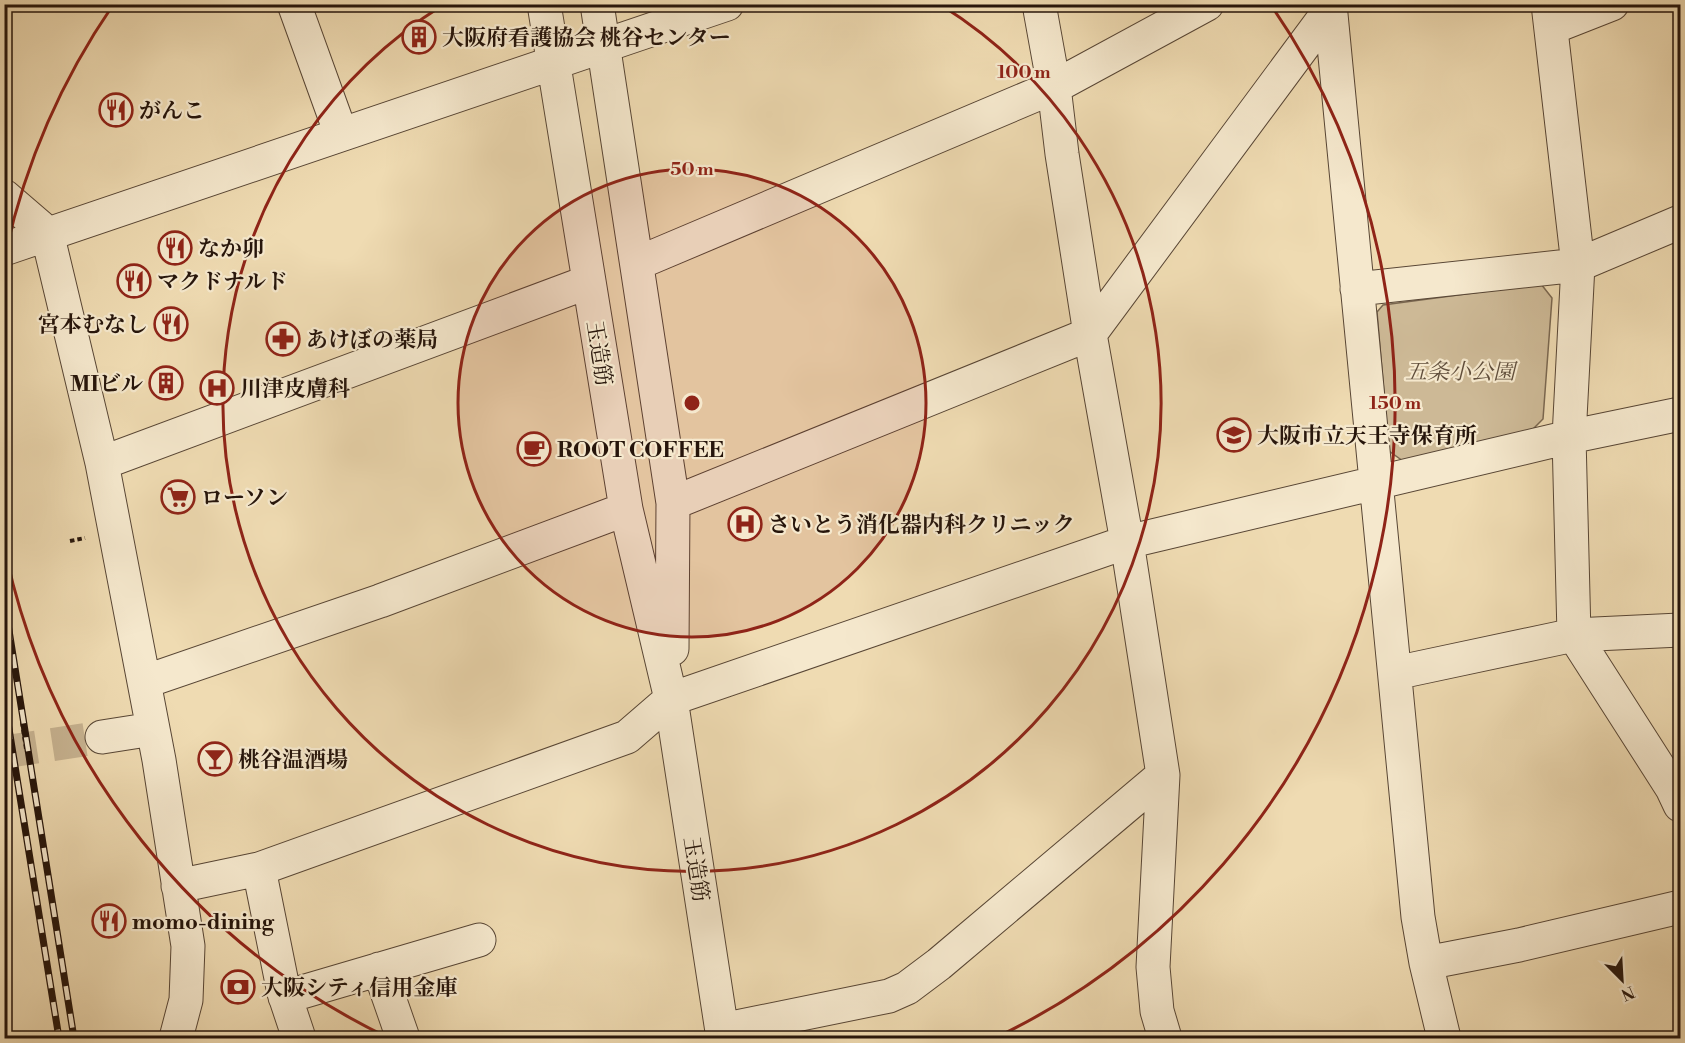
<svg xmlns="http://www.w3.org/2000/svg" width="1685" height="1043" font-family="'Libre Bodoni','Noto Serif JP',serif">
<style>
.green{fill:#cdb996;stroke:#7a6750;stroke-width:1.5}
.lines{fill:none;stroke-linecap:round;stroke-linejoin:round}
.minor-tunnel{stroke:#c7b391;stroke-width:33;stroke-dasharray:33 16;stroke-linecap:butt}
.minor-casing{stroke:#584635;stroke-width:35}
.path{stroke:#26150b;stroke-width:4;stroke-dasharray:4.5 3;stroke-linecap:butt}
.minor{stroke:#f5e8cd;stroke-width:33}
.rail-casing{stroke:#26150b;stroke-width:7}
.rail{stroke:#f5e8cd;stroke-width:4.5;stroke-dasharray:14;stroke-linecap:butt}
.ring{fill:none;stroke:#8f2418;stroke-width:3}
.labels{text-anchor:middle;stroke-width:4.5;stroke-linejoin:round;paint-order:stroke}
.poi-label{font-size:22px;font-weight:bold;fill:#26150b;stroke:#f5e8cd;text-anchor:start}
.street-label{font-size:22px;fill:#26150b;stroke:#f5e8cd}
.park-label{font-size:22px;font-style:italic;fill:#604e3c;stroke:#f5e8cd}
.centre{fill:#8f2418;stroke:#f5e8cd;stroke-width:3}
.ring-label{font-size:18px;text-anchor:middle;font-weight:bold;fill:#8f2418;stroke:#f5e8cd;stroke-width:4.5;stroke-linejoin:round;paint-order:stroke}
</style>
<rect width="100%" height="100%" fill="#efdbb2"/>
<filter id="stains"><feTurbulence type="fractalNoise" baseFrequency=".00333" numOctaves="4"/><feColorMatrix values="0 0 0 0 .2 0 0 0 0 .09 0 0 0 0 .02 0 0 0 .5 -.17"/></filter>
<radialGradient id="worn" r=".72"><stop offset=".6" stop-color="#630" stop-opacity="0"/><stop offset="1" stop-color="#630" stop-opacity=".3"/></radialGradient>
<path class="green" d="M 1541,284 L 1552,298 L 1543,419 L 1530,432 L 1403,461 L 1389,451 L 1377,312 L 1383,305 Z"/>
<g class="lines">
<path class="minor-tunnel" d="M 4,752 L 102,737"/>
<defs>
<path id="minor" d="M 294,4 L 341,134
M 544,4 L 626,509 L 671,699 L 723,1038
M 597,4 L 673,503 L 672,649
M 1039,4 L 1054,87 L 1062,154 L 1090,334 L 1127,542 L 1163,775 L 1153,967 L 1157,1011 L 1165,1038
M 1330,4 L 1418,917 L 1426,963 L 1444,1038
M 1548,4 L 1578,265 L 1569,437 L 1574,635 L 1672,788 L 1680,805
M 1551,28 L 1612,4
M 4,196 L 47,233 L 102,463 L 159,760 L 188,946 L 186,1000 L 176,1038
M 4,249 L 727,4
M 638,263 L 1054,87 L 1207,4
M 1357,289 L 1578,265 L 1680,222
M 102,463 L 588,282
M 673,503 L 1090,334 L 1330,10
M 1395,673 L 1574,635 L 1680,630
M 144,682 L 380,601 L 626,509
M 102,737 L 153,729
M 259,869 L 284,993 L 299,1038
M 178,886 L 259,869 L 627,737 L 671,699 L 1127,542 L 1569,437 L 1680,414
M 1426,963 L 1519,945 L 1680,907
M 379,969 L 403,1038
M 285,997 L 479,940
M 722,1030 L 889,996 L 907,988 L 939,964 L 1163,775"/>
</defs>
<use href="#minor" class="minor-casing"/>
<path class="path" d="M 70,541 L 85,538
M 22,722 L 26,749"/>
<use href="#minor" class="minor"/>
<defs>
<path id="rail" d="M 4,599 L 74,1038
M 4,698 L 59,1038"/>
</defs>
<use href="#rail" class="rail-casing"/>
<use href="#rail" class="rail"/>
</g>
<circle cx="692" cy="403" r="234" fill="#8f2418" fill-opacity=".12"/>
<g class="ring">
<circle cx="692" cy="403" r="234"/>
<path d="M941 5A469 469 0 1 1 443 5"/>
<path d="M389 1038A703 703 0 0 1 6 555M6 251A703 703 0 0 1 113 5M1271 5A703 703 0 0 1 995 1038"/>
</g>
<defs>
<symbol id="building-ring" viewBox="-11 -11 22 22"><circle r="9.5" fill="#f5e8cd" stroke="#8f2418" stroke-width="1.5"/><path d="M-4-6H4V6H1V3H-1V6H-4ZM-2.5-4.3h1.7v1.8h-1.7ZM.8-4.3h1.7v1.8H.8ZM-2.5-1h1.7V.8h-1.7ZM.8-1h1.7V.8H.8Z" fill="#8f2418"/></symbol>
<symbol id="restaurant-ring" viewBox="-11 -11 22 22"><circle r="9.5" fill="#f5e8cd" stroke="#8f2418" stroke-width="1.5"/><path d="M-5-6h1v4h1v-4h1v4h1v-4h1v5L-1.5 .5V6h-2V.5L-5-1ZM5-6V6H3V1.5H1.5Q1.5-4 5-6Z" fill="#8f2418"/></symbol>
<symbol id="pharmacy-ring" viewBox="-11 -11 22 22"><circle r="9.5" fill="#f5e8cd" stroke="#8f2418" stroke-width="1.5"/><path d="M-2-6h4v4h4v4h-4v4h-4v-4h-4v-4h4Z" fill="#8f2418"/></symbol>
<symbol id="hospital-ring" viewBox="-11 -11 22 22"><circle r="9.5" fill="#f5e8cd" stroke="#8f2418" stroke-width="1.5"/><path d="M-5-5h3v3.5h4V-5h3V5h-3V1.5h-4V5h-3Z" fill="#8f2418"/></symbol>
<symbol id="school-ring" viewBox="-11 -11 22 22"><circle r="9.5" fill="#f5e8cd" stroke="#8f2418" stroke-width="1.5"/><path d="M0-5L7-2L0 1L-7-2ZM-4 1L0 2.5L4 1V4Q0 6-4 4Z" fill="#8f2418"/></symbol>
<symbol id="cafe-ring" viewBox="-11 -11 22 22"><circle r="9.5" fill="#f5e8cd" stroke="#8f2418" stroke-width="1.5"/><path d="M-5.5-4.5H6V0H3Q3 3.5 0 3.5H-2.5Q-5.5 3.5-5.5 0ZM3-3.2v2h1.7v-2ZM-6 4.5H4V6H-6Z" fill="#8f2418"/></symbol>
<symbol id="supermarket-ring" viewBox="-11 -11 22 22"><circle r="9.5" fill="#f5e8cd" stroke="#8f2418" stroke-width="1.5"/><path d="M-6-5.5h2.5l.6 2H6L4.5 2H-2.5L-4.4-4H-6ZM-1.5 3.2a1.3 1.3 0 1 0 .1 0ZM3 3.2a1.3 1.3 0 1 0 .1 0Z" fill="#8f2418"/></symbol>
<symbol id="bar-ring" viewBox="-11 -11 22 22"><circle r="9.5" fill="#f5e8cd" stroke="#8f2418" stroke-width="1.5"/><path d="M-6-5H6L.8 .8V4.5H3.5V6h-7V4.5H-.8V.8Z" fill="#8f2418"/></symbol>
<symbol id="bank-ring" viewBox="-11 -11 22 22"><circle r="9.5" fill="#f5e8cd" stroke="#8f2418" stroke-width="1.5"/><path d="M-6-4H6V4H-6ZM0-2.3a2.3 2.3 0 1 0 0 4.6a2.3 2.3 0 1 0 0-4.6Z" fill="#8f2418"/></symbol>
</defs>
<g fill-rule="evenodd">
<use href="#building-ring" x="400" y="18" width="38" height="38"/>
<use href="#restaurant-ring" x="97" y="91" width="38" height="38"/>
<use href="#restaurant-ring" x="156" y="229" width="38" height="38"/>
<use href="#restaurant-ring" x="115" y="262" width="38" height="38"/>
<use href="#restaurant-ring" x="152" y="305" width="38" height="38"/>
<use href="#pharmacy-ring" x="264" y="320" width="38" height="38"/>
<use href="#building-ring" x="147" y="364" width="38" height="38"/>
<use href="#hospital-ring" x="198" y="369" width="38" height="38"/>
<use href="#school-ring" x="1215" y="416" width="38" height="38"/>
<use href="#cafe-ring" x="515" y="430" width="38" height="38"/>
<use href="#supermarket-ring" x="159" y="478" width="38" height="38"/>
<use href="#hospital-ring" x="726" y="505" width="38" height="38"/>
<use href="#bar-ring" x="196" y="740" width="38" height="38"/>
<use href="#restaurant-ring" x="90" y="902" width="38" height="38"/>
<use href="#bank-ring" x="219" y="968" width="38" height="38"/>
</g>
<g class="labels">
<g class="poi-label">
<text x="442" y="45">大阪府看護協会 桃谷センター</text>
<text x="139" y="118">がんこ</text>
<text x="198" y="256">なか卯</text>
<text x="157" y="289">マクドナルド</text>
<text x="148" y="332" text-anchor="end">宮本むなし</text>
<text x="306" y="347">あけぼの薬局</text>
<text x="143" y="391" text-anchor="end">MIビル</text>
<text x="240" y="396">川津皮膚科</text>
<text x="1257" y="443">大阪市立天王寺保育所</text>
<text x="557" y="457">ROOT COFFEE</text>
<text x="201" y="505">ローソン</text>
<text x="768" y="532">さいとう消化器内科クリニック</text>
<text x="238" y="767">桃谷温酒場</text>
<text x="132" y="929">momo-dining</text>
<text x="261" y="995">大阪シティ信用金庫</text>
</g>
<g class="street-label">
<text transform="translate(600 353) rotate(81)" y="8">玉造筋</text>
<text transform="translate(697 869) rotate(81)" y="8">玉造筋</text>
</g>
<g class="park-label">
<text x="1460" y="379">五条小公園</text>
</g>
</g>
<circle cx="692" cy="403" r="9" class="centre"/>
<g class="ring-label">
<text x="1024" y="78">100 m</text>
<text x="692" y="175">50 m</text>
<text x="1395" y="409">150 m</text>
</g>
<rect width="1685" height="1043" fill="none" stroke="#efdbb2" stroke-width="24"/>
<rect x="6" y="6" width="1673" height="1031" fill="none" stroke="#26150b" stroke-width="3"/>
<rect x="12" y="12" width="1661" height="1019" fill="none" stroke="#26150b" stroke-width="1.5"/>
<g transform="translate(1622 980) rotate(156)" stroke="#f5e8cd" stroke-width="4.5" paint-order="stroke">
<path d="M0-4.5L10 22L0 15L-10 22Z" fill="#26150b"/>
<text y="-9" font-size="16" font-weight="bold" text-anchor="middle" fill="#26150b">N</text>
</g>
<rect width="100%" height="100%" filter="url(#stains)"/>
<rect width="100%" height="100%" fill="url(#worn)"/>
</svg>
